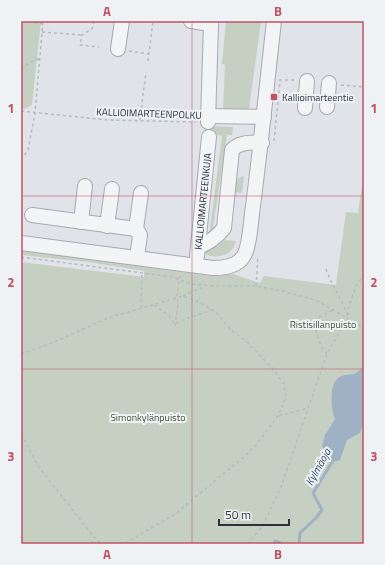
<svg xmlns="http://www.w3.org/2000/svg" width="385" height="565" font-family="'Titillium Web',sans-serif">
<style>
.green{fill:#c6d0c2}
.water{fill:#9fb1c4}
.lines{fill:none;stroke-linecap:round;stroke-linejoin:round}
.stream{stroke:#9fb1c4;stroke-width:3}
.minor-casing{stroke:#a6aab1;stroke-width:16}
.path{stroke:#b6babe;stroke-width:1.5;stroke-dasharray:3 3;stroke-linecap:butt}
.minor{stroke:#f2f4f6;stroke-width:14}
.grid{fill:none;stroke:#bf5365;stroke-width:1;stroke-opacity:0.55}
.poi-dot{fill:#bf5365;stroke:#eff2f5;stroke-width:1.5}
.labels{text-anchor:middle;stroke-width:4;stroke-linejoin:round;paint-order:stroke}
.poi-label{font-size:10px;fill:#2b323d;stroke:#eff2f5;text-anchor:start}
.street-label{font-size:10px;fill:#2b323d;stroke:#eff2f5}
.park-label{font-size:10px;fill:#40573a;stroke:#eff2f5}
.water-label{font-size:11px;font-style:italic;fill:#39516c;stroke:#eff2f5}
.neatline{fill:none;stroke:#bf5365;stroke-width:1.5}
.grid-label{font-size:13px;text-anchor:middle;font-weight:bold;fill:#bf5365}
</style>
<rect width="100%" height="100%" fill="#e0e3e7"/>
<path class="green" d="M 21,21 L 41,21 L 32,105 L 24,109 L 21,109 Z
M 226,21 L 261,21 L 249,109 L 223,109 L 225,65 L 222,64 Z
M 210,126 L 233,127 L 232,135 L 227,135 L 213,227 L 220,227 L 209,236 L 222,136 L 209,133 Z
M 364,170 L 364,544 L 21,544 L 21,262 L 144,277 L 144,271 L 88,262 L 21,255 L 21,250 L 211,276 L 233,274 L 260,283 L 264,276 L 336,285 L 346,212 L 358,213 Z
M 244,176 L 242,193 L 233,192 L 234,180 Z
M 225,240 L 236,241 C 233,255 217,260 205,254 L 206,250 L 221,243 Z"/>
<path class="water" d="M 364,367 L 364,422 L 360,433 L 347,440 L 340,460 L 332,462 L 322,446 L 325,435 L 335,419 C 331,410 329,385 338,378 C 343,374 349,375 354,374 C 357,373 361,369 364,367 Z"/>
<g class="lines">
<path class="stream" d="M 274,544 L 275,541 L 284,544
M 299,544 L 300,533 L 316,518 L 322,510 L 313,493 L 334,459"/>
<defs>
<g id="minor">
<path d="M 191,21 L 211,24 L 208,122"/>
<path d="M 118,49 L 122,21"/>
<path d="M 327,107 L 329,83"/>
<path d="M 305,108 L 307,81"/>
<path d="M 207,116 L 264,117"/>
<path d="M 32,215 L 136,229 L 140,235 L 137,258"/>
<path d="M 81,222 L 85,186"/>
<path d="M 107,226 L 112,189"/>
<path d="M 136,229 L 141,193"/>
<path d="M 21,243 L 213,268 C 224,268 237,266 243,257 C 250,248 251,218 253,206 C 261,144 267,83 274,21"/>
<path d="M 198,247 C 209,243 217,237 224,228 L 232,150 C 239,142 252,142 262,143"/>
<path id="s1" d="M 197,256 L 209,137"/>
</g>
</defs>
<use href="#minor" class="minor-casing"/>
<path class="path" d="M 22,21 L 43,24
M 94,21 L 92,29 L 82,35 L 80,45 L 99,47
M 42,32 L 82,35
M 129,51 L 149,54
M 148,61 L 153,21
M 21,69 L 24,66 L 40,58
M 279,80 L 296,80
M 341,85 L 364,87
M 21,111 L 107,120 L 196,122
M 140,120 L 146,72
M 274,141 L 280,81
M 21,160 L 28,150 L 35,113 L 43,21
M 21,257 L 173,277 L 190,284 L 214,286 L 256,286 L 282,291 L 316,300 L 364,328
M 326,269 C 332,286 342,300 348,316
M 256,286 L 258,256
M 183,296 L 203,287
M 154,305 L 168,315 L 175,324 L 186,319 L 211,310
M 141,308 L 142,272
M 175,326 L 178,304 L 177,298 L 180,275
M 21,354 L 52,343 L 108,318 L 183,296 L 199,302 L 217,313 L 230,329 L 247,342 L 273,369 L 284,384 L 286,398 L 278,416 L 257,444 L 245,456 L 175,514 L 124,544
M 327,354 L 321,346 L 314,325 L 317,318 L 333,310
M 279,416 L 308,408
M 21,434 L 38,466 L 93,536 L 101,544
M 247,544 L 262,527 L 281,487 L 327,354 L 348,318 L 348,310 L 355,288 L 364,274"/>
<use href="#minor" class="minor"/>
</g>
<path class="grid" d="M 192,21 L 192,544M 21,196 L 364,196M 21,369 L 364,369"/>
<rect class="poi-dot" x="270" y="93" width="8" height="8" rx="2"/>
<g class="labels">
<g class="poi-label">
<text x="282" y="101">Kallioimarteentie</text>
</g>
<g class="street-label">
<text transform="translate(149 113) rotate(2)" y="4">KALLIOIMARTEENPOLKU</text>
<text dy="4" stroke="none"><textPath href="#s1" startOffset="55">KALLIOIMARTEENKUJA</textPath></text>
</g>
<g class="park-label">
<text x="323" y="328">Ristisillanpuisto</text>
<text x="148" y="421">Simonkylänpuisto</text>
</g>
<g class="water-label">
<text transform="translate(318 467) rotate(-61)" y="4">Kylmäoja</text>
</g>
</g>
<rect width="385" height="565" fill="none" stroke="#eff2f5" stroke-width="44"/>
<path d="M219 519v6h70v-6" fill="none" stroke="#2b323d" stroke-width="2"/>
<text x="225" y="519" font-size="12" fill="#2b323d" stroke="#eff2f5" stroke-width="3" paint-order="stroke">50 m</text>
<rect x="22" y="22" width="341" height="521" class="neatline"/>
<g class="grid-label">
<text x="107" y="16">A</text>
<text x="278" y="16">B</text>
<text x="11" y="113">1</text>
<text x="374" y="113">1</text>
<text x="11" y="287">2</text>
<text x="374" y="287">2</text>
<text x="11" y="461">3</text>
<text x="374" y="461">3</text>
<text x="107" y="559">A</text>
<text x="278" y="559">B</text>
</g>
</svg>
